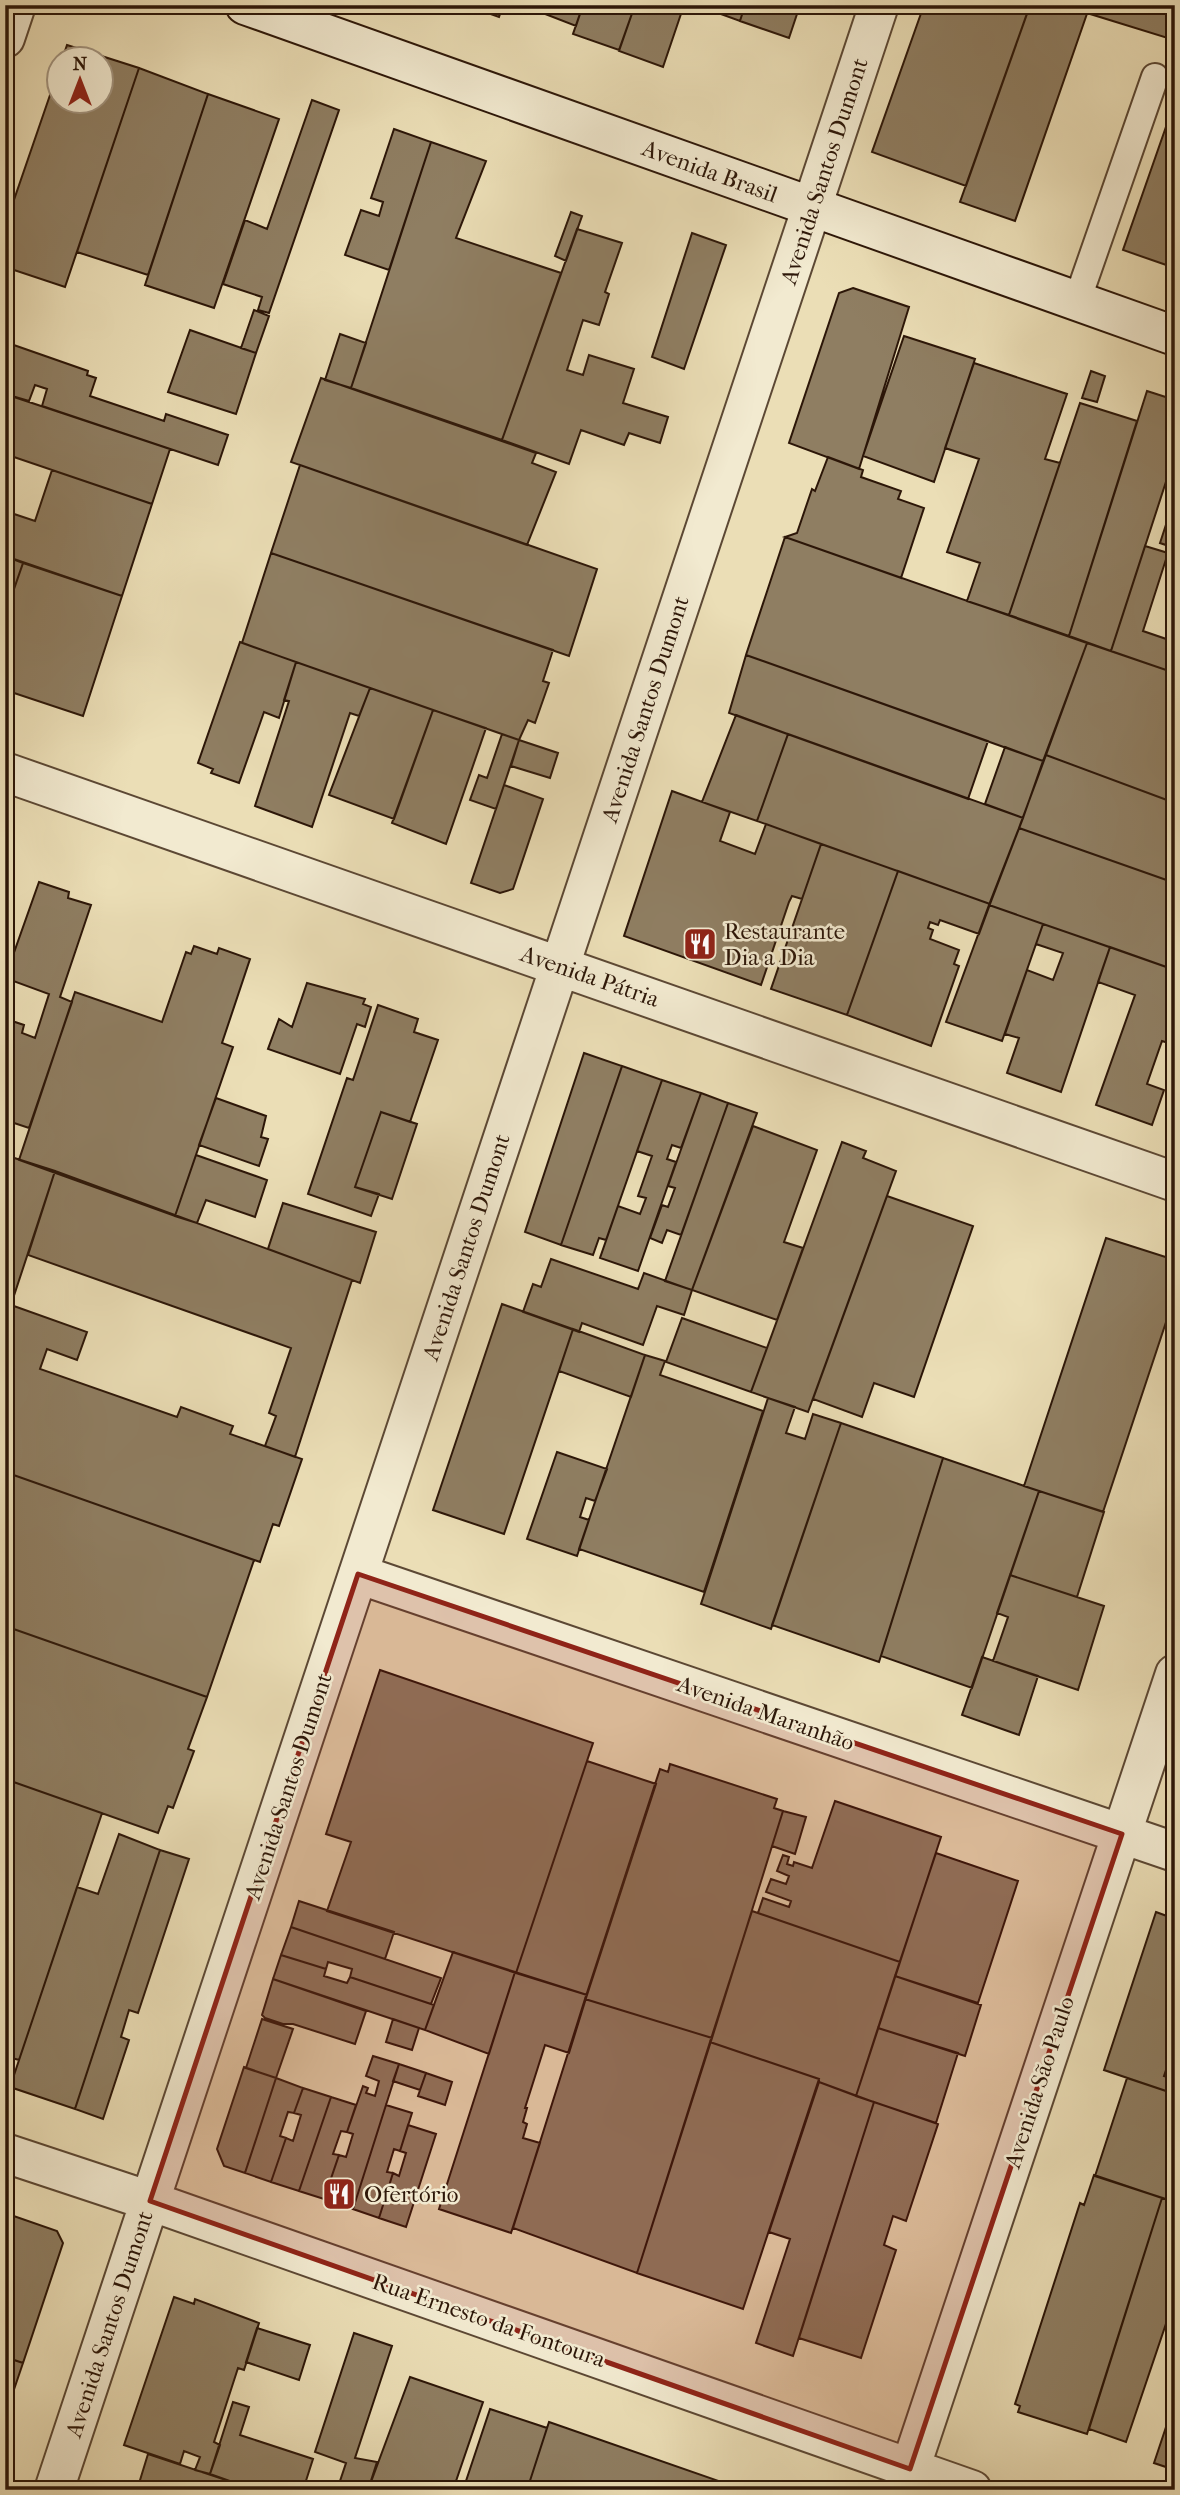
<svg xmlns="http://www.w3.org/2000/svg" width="1180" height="2495" font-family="'IM FELL French Canon',serif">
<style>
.building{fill:#8f7e62;stroke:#2c1608;stroke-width:2}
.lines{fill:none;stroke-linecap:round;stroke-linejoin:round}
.service-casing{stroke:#5c4834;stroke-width:30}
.minor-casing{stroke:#5c4834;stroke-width:42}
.secondary-casing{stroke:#2c1608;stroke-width:42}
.service{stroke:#f2ead0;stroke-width:26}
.minor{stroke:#f2ead0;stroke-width:38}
.secondary{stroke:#f2ead0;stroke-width:38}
.marked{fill:#8f2418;fill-opacity:0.2;stroke:#8f2418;stroke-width:5;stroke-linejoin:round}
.labels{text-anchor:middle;stroke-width:5;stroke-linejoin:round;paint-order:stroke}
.street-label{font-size:23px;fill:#2c1608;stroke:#f2ead0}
.poi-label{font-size:23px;fill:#2c1608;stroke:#f2ead0;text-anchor:start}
</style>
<rect width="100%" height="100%" fill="#ebdeb6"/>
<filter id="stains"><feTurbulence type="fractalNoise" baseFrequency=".00286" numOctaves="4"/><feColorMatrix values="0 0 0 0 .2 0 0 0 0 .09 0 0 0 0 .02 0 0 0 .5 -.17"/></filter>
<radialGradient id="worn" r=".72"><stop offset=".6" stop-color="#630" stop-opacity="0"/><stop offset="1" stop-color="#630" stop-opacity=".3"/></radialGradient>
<path class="building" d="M 465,5 L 503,5 L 499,17 Z
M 522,5 L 583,5 L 576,26 Z
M 583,5 L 635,5 L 619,50 L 573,34 Z
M 635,5 L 684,5 L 663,67 L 619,51 Z
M 696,5 L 745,5 L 740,21 Z
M 745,5 L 800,5 L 789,38 L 740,21 Z
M 924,5 L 1012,5 L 1028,11 L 966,186 L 872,152 Z
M 1030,5 L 1090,5 L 1015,221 L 960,202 Z
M 1090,5 L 1175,5 L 1174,40 L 1087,13 Z
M 67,45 L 139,68 L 65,287 L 5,267 L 5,226 L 60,66 L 60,102 L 102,102 L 102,60 L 62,60 Z
M 139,68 L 208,94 L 148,275 L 77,252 Z
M 208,94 L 279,119 L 214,308 L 145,285 Z
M 312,100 L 339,110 L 269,313 L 258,310 L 262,297 L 223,284 L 245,220 L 267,229 Z
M 1175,101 L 1175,268 L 1123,250 Z
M 394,129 L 431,142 L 389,270 L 345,255 L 361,210 L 379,216 L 383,202 L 371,198 Z
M 431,142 L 486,161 L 456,238 L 561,273 L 502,440 L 351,388 Z
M 571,212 L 582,216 L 566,261 L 555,256 Z
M 577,229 L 622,243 L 605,292 L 609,294 L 599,325 L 583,320 L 567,370 L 583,375 L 589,355 L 634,369 L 623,403 L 668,417 L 660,443 L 629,433 L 624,445 L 581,430 L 569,464 L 502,440 Z
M 692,233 L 726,245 L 684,369 L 652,357 Z
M 853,288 L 909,307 L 859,469 L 789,443 L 839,293 Z
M 254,310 L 269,316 L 256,353 L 241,348 Z
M 190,330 L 256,353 L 236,414 L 168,392 Z
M 340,334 L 366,343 L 351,388 L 325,380 Z
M 904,336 L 975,359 L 934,482 L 863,456 Z
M 8,343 L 88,371 L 87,375 L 96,378 L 90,396 L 164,421 L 166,414 L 228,435 L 218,465 L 42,406 L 47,389 L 35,385 L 29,401 L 5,394 L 5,345 Z
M 974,363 L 1067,394 L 1045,459 L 1060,463 L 1009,615 L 967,601 L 980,563 L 947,552 L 979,459 L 945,448 Z
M 1091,371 L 1105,376 L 1097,402 L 1082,398 Z
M 321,378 L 536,453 L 532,463 L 556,472 L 527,545 L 291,462 Z
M 1147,391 L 1175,400 L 1172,430 L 1175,454 L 1111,651 L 1069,636 Z
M 5,394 L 170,449 L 152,504 L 5,454 Z
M 1080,403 L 1137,421 L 1069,636 L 1009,615 Z
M 828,457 L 863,470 L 861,477 L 901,491 L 898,499 L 924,508 L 901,578 L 785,537 L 797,533 L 812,489 L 815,491 Z
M 300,465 L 597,569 L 569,656 L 271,553 Z
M 52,470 L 152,504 L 122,596 L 5,556 L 5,511 L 35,521 Z
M 1175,497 L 1175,548 L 1160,543 Z
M 785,537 L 1087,643 L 1043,761 L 746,655 Z
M 1145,546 L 1168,553 L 1143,631 L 1175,642 L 1166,670 L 1111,651 Z
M 271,553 L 553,650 L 543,681 L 549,683 L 535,723 L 528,720 L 519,740 L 242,643 Z
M 5,556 L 23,563 L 5,615 Z
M 23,563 L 122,596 L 83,716 L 5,690 L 5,615 Z
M 240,642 L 296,662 L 279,718 L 264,712 L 239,783 L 211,773 L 213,769 L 198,763 Z
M 1087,643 L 1175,673 L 1175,803 L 1046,755 Z
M 1175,645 L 1175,673 L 1166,670 Z
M 746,655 L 988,741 L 968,799 L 729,713 Z
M 296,662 L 370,688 L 359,716 L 350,713 L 312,827 L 255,806 L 289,701 L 284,700 Z
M 370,688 L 433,710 L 394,819 L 329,795 Z
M 433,710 L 486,728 L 446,844 L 392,823 Z
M 736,715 L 788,734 L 757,821 L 702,802 Z
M 502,734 L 519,740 L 496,809 L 470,800 L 479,775 L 487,778 Z
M 788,734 L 1023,818 L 990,904 L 757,821 Z
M 519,740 L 558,753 L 550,778 L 511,766 Z
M 1005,747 L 1043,761 L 1023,818 L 985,804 Z
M 1046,755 L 1175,803 L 1175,883 L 1019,828 Z
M 504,785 L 543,799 L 513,889 L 500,893 L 471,883 Z
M 672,791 L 730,812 L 720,841 L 755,854 L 766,824 L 821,844 L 802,899 L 792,896 L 789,902 L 761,985 L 624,936 Z
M 1019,828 L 1175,883 L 1175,970 L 989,905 Z
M 821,844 L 898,871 L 847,1015 L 771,989 Z
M 898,871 L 990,904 L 979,934 L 940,920 L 938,925 L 930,922 L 928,928 L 933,930 L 930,939 L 959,950 L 954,964 L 959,966 L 931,1046 L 847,1015 Z
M 39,882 L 69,892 L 68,898 L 91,905 L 60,997 L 72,1002 L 29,1128 L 5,1120 L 5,1012 L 11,1014 L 9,1020 L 24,1025 L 22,1033 L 35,1038 L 49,994 L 5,978 Z
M 989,905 L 1043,924 L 1002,1041 L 946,1022 Z
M 1043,924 L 1110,947 L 1061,1092 L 1007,1073 L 1019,1038 L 1005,1034 L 1027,970 L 1053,980 L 1063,953 L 1036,944 Z
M 194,946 L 217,954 L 219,948 L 250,959 L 222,1043 L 233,1047 L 175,1216 L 19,1160 L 75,992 L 162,1022 L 186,952 L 191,954 Z
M 1110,947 L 1175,970 L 1175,1038 L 1172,1044 L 1162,1041 L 1147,1084 L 1164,1090 L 1152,1125 L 1096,1105 L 1135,995 L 1098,982 Z
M 307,983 L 365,999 L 363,1004 L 371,1007 L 365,1027 L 357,1024 L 340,1074 L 268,1049 L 279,1019 L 292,1027 Z
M 378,1005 L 418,1019 L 414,1032 L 438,1040 L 410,1122 L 381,1112 L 355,1187 L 379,1194 L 371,1216 L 308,1194 L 347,1078 L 353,1080 Z
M 584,1053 L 622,1066 L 561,1245 L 525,1232 Z
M 622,1066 L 662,1080 L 606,1240 L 599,1238 L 593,1255 L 561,1245 Z
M 662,1080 L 701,1093 L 681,1148 L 672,1145 L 667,1159 L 676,1162 L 638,1271 L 600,1258 L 618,1206 L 640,1214 L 646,1198 L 638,1196 L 652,1156 L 637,1151 Z
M 701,1093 L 728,1103 L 681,1235 L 667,1230 L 662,1243 L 650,1238 L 662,1205 L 668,1207 L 675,1188 L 668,1186 Z
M 216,1098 L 266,1116 L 261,1137 L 268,1139 L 259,1166 L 199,1145 Z
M 728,1103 L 757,1113 L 692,1290 L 665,1281 Z
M 381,1112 L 417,1124 L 392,1199 L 355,1187 Z
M 753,1126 L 817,1150 L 784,1242 L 803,1248 L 777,1320 L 692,1290 Z
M 842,1142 L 866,1151 L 863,1158 L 896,1171 L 808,1412 L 751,1392 Z
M 5,1155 L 55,1171 L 5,1323 Z
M 196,1155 L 267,1180 L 255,1217 L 206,1200 L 197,1223 L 175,1216 Z
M 55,1171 L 352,1280 L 295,1457 L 265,1446 L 276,1416 L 269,1413 L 291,1348 L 28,1255 Z
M 887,1196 L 973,1226 L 914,1397 L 874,1383 L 862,1417 L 813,1399 Z
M 283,1203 L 376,1232 L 360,1283 L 268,1249 Z
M 1106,1238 L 1175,1260 L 1175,1295 L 1103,1512 L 1024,1486 Z
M 551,1259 L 638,1289 L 644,1273 L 692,1290 L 684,1315 L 657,1306 L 643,1345 L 582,1323 L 579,1332 L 523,1312 L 533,1284 L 541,1287 Z
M 502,1304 L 573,1329 L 504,1534 L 433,1510 Z
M 11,1305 L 87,1332 L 77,1360 L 47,1349 L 40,1369 L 177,1417 L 181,1407 L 233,1426 L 230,1434 L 302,1459 L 279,1526 L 273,1524 L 260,1562 L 5,1472 L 5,1323 Z
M 682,1318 L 767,1348 L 751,1392 L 666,1362 Z
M 573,1329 L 645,1355 L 631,1397 L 559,1371 Z
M 645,1355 L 665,1361 L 660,1375 L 763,1411 L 704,1592 L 579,1549 Z
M 768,1398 L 795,1407 L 786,1433 L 805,1439 L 813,1414 L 841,1423 L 771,1629 L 701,1604 Z
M 841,1423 L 943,1458 L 879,1662 L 772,1625 Z
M 557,1452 L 607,1469 L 595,1501 L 586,1498 L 580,1517 L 589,1520 L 577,1556 L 527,1539 Z
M 943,1458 L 1039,1491 L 972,1688 L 881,1656 Z
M 5,1472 L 254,1560 L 207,1697 L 5,1626 Z
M 1039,1491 L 1104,1512 L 1077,1597 L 1010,1575 Z
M 1010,1575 L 1104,1606 L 1078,1690 L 993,1661 L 1008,1617 L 997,1613 Z
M 5,1626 L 207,1697 L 188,1749 L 194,1751 L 173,1808 L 168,1806 L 158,1833 L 5,1779 Z
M 982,1657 L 1038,1676 L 1019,1735 L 962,1715 Z
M 380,1670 L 593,1743 L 516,1973 L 327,1911 L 351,1842 L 326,1834 Z
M 587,1761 L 656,1784 L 587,1995 L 516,1973 Z
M 670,1764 L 777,1799 L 774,1808 L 783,1811 L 712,2038 L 585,1999 L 660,1769 L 668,1772 Z
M 5,1779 L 102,1813 L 19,2060 L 5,2056 Z
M 835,1801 L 941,1837 L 900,1962 L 758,1913 L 763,1898 L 789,1907 L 791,1901 L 766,1892 L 771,1879 L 786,1884 L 789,1876 L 777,1871 L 783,1855 L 789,1857 L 787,1864 L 793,1866 L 794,1862 L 812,1868 Z
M 783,1811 L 806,1817 L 795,1854 L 772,1846 Z
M 119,1834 L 160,1850 L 75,2109 L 10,2087 L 77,1887 L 98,1894 Z
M 160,1850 L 189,1859 L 138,2013 L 129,2010 L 121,2037 L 129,2040 L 103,2119 L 75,2109 Z
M 936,1853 L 1018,1881 L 978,2003 L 895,1976 Z
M 299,1901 L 394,1932 L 385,1959 L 291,1927 Z
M 752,1911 L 900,1962 L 856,2096 L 819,2082 L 819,2079 L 710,2042 Z
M 1156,1912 L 1175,1919 L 1175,2043 L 1164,2076 L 1175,2079 L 1175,2094 L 1104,2070 Z
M 291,1927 L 441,1978 L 431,2004 L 350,1977 L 352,1969 L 328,1962 L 326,1969 L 281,1955 Z
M 453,1952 L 515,1972 L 489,2054 L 425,2030 Z
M 281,1955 L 326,1969 L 324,1976 L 347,1983 L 350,1977 L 434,2005 L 425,2030 L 273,1979 Z
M 515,1972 L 587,1995 L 569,2053 L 545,2045 L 525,2108 L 527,2108 L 523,2122 L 527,2124 L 523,2138 L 540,2143 L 511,2233 L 439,2209 Z
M 895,1976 L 981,2005 L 965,2056 L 878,2028 Z
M 273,1979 L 366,2011 L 355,2044 L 293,2024 L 283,2024 L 265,2018 L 262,2015 Z
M 585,1999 L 712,2038 L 637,2273 L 513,2228 Z
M 262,2019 L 293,2029 L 276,2078 L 246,2068 Z
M 393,2019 L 419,2028 L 412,2050 L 386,2042 Z
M 878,2028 L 958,2053 L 936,2123 L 856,2096 Z
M 710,2042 L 819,2079 L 743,2309 L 637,2273 Z
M 373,2056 L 399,2064 L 353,2209 L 324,2199 L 339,2155 L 346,2157 L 353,2134 L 347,2132 L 363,2086 L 368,2088 L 366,2093 L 375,2096 L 379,2081 L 366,2076 Z
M 399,2064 L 426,2073 L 420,2090 L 393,2081 Z
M 244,2067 L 276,2078 L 245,2173 L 224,2166 L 217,2149 Z
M 426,2073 L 452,2082 L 445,2105 L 418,2096 Z
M 276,2078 L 303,2088 L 294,2113 L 288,2112 L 280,2136 L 286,2138 L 271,2182 L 245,2173 Z
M 1127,2078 L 1175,2094 L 1175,2202 L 1095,2176 Z
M 819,2082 L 874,2102 L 793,2356 L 756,2343 L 790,2239 L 769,2232 Z
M 303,2088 L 331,2097 L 299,2191 L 271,2182 L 286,2138 L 293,2141 L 301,2115 L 294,2113 Z
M 331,2097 L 356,2105 L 347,2132 L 341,2131 L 333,2154 L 339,2155 L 324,2199 L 299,2191 Z
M 874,2102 L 938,2124 L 906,2221 L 893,2216 L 884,2245 L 896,2250 L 861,2358 L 799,2338 Z
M 386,2105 L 412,2113 L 400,2151 L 394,2149 L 387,2172 L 393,2173 L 379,2218 L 353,2209 Z
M 408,2125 L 436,2134 L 406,2227 L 379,2218 L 393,2173 L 399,2176 L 406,2153 L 400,2151 Z
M 1094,2175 L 1162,2198 L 1087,2434 L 1018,2412 L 1020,2406 L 1015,2404 L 1080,2203 L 1084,2205 Z
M 1162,2198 L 1175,2202 L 1175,2297 L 1126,2442 L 1089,2429 Z
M 5,2213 L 57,2231 L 63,2243 L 23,2363 L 5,2357 Z
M 174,2297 L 194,2304 L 195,2299 L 259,2323 L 244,2370 L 238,2368 L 214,2442 L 220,2445 L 210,2474 L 195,2470 L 200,2457 L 184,2451 L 180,2464 L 124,2445 Z
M 257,2328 L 310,2345 L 299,2380 L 246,2362 Z
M 354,2333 L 392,2346 L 355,2458 L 377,2462 L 368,2490 L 337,2490 L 346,2463 L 315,2452 Z
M 5,2357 L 23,2363 L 5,2416 Z
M 410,2377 L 483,2402 L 454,2487 L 461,2490 L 368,2490 Z
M 1175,2400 L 1175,2470 L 1154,2463 Z
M 233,2402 L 249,2407 L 240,2435 L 313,2459 L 303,2490 L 255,2490 L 210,2474 Z
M 490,2409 L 547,2428 L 527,2490 L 463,2490 Z
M 549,2422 L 736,2487 L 735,2490 L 527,2490 Z
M 148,2454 L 226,2480 L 222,2490 L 137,2490 Z"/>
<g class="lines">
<defs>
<path id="service" d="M 1077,301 L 1155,77"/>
<path id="minor" d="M 5,38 L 16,5
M 5,772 L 1175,1182
M 358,1574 L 1175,1852
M 5,2153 L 150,2201 L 972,2490
M 54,2490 L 879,5
M 903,2490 L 1175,1674"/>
<path id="secondary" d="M 245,5 L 1175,336"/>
</defs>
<use href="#service" class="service-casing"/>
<use href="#minor" class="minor-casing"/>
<use href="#secondary" class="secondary-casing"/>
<use href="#service" class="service"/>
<use href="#minor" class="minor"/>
<use href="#secondary" class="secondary"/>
</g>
<path class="marked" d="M 358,1574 L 1122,1834 L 910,2469 L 150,2201 Z"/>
<defs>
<symbol id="restaurant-square" viewBox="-11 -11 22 22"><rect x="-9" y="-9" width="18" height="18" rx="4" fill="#8f2418" stroke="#f2ead0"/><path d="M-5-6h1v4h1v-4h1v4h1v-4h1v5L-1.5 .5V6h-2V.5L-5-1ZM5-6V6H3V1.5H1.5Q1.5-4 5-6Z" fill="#fff"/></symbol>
</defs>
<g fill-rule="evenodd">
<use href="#restaurant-square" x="681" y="925" width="38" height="38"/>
<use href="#restaurant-square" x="320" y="2175" width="38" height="38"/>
</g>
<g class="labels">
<g class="street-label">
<text transform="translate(710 171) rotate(20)" y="8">Avenida Brasil</text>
<text transform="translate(824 171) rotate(-72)" y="8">Avenida Santos Dumont</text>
<text transform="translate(645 709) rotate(-72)" y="8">Avenida Santos Dumont</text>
<text transform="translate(590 976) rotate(19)" y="8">Avenida Pátria</text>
<text transform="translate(466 1247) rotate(-72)" y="8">Avenida Santos Dumont</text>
<text transform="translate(766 1713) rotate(19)" y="8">Avenida Maranhão</text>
<text transform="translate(288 1786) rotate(-72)" y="8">Avenida Santos Dumont</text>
<text transform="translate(1039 2082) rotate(-72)" y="8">Avenida São Paulo</text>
<text transform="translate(489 2320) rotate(19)" y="8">Rua Ernesto da Fontoura</text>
<text transform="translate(109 2324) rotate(-72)" y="8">Avenida Santos Dumont</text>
</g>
<g class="poi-label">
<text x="724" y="939">Restaurante<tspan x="724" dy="26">Dia a Dia</tspan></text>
<text x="364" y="2202">Ofertório</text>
</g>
</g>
<rect width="1180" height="2495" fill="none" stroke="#ebdeb6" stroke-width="28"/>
<rect x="7" y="7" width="1166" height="2481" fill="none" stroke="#2c1608" stroke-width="3.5"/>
<rect x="14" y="14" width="1152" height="2467" fill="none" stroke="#2c1608" stroke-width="2"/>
<g transform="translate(80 80)"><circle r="33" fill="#f2ead0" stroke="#a39580" stroke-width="2"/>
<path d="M0-5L12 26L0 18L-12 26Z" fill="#8f2418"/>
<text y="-10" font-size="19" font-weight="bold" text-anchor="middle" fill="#2c1608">N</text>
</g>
<rect width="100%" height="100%" filter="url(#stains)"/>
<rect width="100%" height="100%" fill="url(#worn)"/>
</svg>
